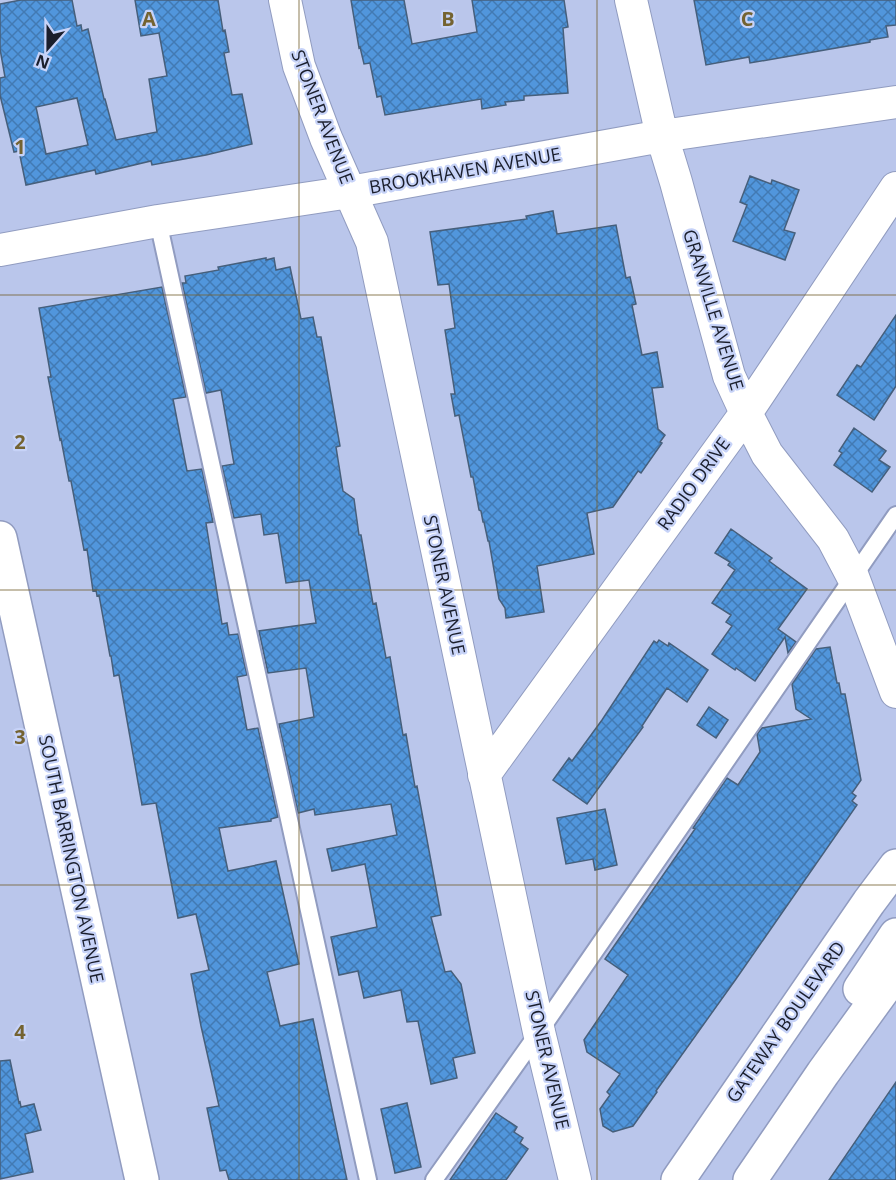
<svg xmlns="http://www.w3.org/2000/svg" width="896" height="1180" font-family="'Open Sans',sans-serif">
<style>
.building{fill:url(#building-cross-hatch);stroke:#465f7b;stroke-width:1.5;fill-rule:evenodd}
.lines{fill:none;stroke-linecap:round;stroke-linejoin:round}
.lane-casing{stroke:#919cc0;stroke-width:20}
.street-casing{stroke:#919cc0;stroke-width:34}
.secondary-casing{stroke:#919cc0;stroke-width:36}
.lane{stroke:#fff;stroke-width:16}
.street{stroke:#fff;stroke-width:32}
.secondary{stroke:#fff;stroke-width:33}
.grid{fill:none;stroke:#746331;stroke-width:1.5;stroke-opacity:0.55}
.labels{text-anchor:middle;stroke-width:4.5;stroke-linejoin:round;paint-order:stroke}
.street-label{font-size:18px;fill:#1a1e2c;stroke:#c7d3f8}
.grid-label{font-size:20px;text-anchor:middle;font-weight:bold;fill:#746331;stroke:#c7d3f8;stroke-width:4.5;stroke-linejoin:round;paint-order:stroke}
</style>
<defs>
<pattern id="building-cross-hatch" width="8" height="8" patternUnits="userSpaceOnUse" patternTransform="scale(1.5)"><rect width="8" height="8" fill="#5196dc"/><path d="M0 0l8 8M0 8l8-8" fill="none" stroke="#427ab3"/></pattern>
</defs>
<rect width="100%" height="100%" fill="#bac6eb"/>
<path class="building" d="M 21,0 L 72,0 L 77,26 L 81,25 L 82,31 L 88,29 L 104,99 L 105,99 L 116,140 L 157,132 L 149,79 L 167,76 L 159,33 L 141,36 L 135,0 L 218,0 L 223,31 L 225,30 L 229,52 L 224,53 L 232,95 L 242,94 L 252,144 L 206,155 L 152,165 L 151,161 L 96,174 L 95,170 L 26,185 L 19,151 L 14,152 L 0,95 L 0,78 L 5,77 L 0,49 L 0,4 ZM 77,98 L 88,145 L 46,154 L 36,107 Z
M 351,0 L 404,0 L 412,44 L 477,32 L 472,0 L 564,0 L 568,27 L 563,28 L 568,93 L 524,96 L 524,100 L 505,102 L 506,105 L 482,109 L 481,99 L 385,115 L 381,96 L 377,97 L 370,63 L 364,64 L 360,47 L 359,48 Z
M 694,0 L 896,0 L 896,25 L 886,26 L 888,37 L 870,40 L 870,42 L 750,63 L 749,57 L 706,65 Z
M 750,176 L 771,184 L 772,180 L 799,190 L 784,230 L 795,233 L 785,260 L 733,241 L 747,205 L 740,202 Z
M 553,211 L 557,234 L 616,225 L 626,278 L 630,277 L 636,304 L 632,305 L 642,355 L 657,352 L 663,387 L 652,388 L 658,429 L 665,435 L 660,442 L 662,443 L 641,473 L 638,471 L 613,507 L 587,513 L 594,554 L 537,566 L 544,612 L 506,618 L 505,608 L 499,599 L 489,541 L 488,541 L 484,522 L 483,522 L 481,511 L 479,510 L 473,477 L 471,477 L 459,415 L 455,416 L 451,394 L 455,394 L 445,330 L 455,328 L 449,284 L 438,285 L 430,232 L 527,219 L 526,216 Z
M 266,258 L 266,260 L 274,258 L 276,270 L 290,267 L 301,319 L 313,317 L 317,337 L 321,337 L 340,446 L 336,447 L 343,491 L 354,499 L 359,535 L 361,535 L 373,604 L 376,603 L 386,658 L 390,657 L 403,735 L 406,734 L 415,787 L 417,786 L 441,915 L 431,917 L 445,972 L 451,971 L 461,984 L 475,1053 L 453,1058 L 457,1078 L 431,1084 L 418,1021 L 407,1022 L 401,990 L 364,998 L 358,971 L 339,975 L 331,937 L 377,927 L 365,864 L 332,871 L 327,849 L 397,835 L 391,804 L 315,815 L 314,809 L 298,813 L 279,724 L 314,717 L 306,668 L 268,673 L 259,631 L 316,623 L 309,580 L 286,583 L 278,533 L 264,535 L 261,514 L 234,518 L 222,466 L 234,464 L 221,390 L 206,393 L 182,283 L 186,283 L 185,276 L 219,270 L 218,267 Z
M 162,287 L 186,397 L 173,399 L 187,471 L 202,469 L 213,522 L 206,523 L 222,624 L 227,623 L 229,635 L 238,634 L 247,675 L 237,677 L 247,730 L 258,728 L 278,817 L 271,819 L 271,821 L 219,828 L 228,871 L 276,861 L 299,964 L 267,972 L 280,1026 L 313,1019 L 347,1180 L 229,1180 L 226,1170 L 220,1171 L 207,1108 L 219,1106 L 201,1026 L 191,974 L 209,970 L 196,914 L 178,918 L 156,803 L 142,805 L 119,675 L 114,676 L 111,656 L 110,656 L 99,595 L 97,596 L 96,590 L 93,591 L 87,549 L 84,550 L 71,481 L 69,481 L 61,439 L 60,440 L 48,377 L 51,377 L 39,308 Z
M 896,315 L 896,386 L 874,420 L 837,395 L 857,365 L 861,367 Z
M 854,428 L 886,451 L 879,460 L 890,467 L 872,492 L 834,465 L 842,453 L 839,451 Z
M 731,529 L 772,558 L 769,561 L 807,589 L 778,629 L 796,642 L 788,653 L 785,637 L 755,681 L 736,668 L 735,670 L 712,654 L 732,626 L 726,622 L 731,615 L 712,603 L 735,570 L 728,565 L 730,562 L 715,553 Z
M 659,640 L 668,646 L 669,643 L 708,670 L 687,702 L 667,688 L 642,726 L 643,727 L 587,804 L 553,780 L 569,758 L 572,761 L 602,720 L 654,641 L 657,643 Z
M 830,647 L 837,683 L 839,683 L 841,694 L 845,694 L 861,780 L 852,793 L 856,796 L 852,801 L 857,805 L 736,979 L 656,1091 L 657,1092 L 633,1126 L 613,1132 L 603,1126 L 600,1109 L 610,1095 L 607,1092 L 620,1074 L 587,1052 L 584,1040 L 628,975 L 605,959 L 695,829 L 693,828 L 727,778 L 738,785 L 760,752 L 757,734 L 762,728 L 811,719 L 796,709 L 792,684 L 816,649 Z
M 709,707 L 728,720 L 716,738 L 697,725 Z
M 605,809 L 617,865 L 595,870 L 593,859 L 566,864 L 557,818 Z
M 10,1060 L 19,1103 L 20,1102 L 21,1107 L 34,1104 L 41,1130 L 25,1134 L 33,1172 L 0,1179 L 0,1061 Z
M 896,1082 L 896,1180 L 829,1180 Z
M 407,1103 L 421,1167 L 395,1173 L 381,1109 Z
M 496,1113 L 517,1127 L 514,1132 L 523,1138 L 520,1143 L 528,1149 L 506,1180 L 450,1180 Z"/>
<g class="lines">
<defs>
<path id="lane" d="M 158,221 L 368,1180
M 434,1180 L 539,1032 L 896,515"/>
<path id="street" d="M 285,0 L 299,66 L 326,138 L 372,242 L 539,1032 L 575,1180
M 631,0 L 662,136 L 676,182 L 729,376 L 746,413 L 767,454 L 833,539 L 853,577 L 896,692
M 0,250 L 158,221 L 350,192 L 662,136 L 896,102
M 484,775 L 746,413 L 896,188"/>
<path id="secondary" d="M 0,538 L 142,1180
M 860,989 L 896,935
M 678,1180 L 869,902 L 896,866
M 750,1180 L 823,1073 L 896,972"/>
</defs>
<use href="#lane" class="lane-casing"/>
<use href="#street" class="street-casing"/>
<use href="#secondary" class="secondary-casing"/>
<use href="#lane" class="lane"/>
<use href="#street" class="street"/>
<use href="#secondary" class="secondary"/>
</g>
<path class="grid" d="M 299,0 L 299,1180M 597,0 L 597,1180M 0,295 L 896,295M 0,590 L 896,590M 0,885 L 896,885"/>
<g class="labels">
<g class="street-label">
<text transform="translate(322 117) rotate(69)" y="6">STONER AVENUE</text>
<text transform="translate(465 171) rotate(-10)" y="6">BROOKHAVEN AVENUE</text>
<text transform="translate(713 310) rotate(73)" y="6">GRANVILLE AVENUE</text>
<text transform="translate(694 484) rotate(-54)" y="6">RADIO DRIVE</text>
<text transform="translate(444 585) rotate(78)" y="6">STONER AVENUE</text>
<text transform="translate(71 859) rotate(78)" y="6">SOUTH BARRINGTON AVENUE</text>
<text transform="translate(786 1022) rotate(-55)" y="6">GATEWAY BOULEVARD</text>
<text transform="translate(547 1060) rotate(77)" y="6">STONER AVENUE</text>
</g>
</g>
<g class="grid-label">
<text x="149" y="26">A</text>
<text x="448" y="26">B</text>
<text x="747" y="26">C</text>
<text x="20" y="154">1</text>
<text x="20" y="449">2</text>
<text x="20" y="744">3</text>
<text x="20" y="1039">4</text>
</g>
<g transform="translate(48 48) rotate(201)" stroke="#c7d3f8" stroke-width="4.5" paint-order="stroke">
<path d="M0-4.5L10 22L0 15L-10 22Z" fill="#1a1e2c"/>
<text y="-9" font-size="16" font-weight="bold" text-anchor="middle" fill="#1a1e2c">N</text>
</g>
</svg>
